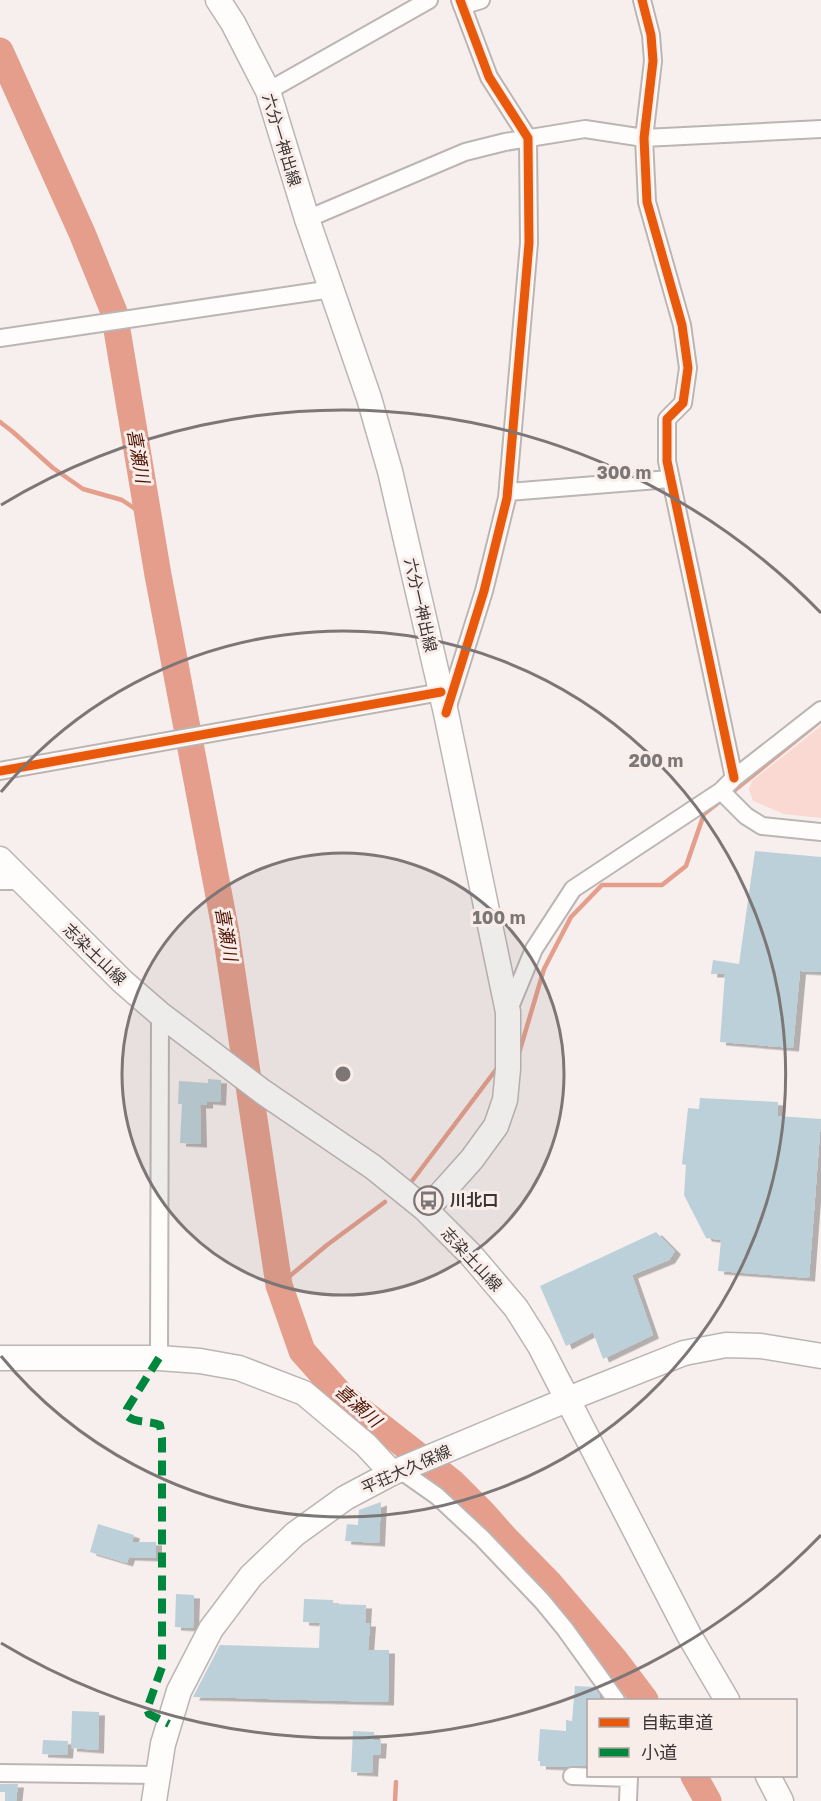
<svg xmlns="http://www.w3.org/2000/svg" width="821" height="1801" font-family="'Golos Text','Noto Sans JP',sans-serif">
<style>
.green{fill:#f9d9d1}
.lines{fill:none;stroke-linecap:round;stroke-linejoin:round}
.stream{stroke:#e49e8b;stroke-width:4.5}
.river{stroke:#e49e8b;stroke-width:27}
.building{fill:#bbd0d8;filter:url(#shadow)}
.street-casing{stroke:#bbb5b4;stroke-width:20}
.secondary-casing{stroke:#bbb5b4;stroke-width:27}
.street{stroke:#fefdfc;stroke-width:16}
.secondary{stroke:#fefdfc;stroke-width:24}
.quiet{stroke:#00873e;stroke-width:8;stroke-dasharray:15 8;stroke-linecap:butt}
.cycleway-casing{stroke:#f9edea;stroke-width:13}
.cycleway{stroke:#e8590c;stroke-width:9}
.ring{fill:none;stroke:#7c7776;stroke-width:3}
.labels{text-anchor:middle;stroke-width:6;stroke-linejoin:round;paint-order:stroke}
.street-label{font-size:16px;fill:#3b3635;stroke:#f9edea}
.poi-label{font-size:16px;font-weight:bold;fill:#3b3635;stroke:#f9edea;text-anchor:start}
.water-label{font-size:18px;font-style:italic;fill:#501403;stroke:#f9edea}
.centre{fill:#7c7776;stroke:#f9edea;stroke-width:3}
.ring-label{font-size:18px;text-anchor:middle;font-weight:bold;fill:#7c7776;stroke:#f9edea;stroke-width:6;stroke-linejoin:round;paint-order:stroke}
</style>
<defs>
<filter id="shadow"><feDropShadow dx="6" dy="3.5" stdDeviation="0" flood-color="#0004"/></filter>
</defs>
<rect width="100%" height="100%" fill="#f6efee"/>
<path class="green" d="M 821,726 L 821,818 L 784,814 L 753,801 L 749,789 L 752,781 Z"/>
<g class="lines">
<path class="stream" d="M 0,422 L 13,432 L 53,468 L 83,489 L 122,500 L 149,518
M 730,794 L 819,722
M 517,1054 L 519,1053 L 544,969 L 571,917 L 602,885 L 662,885 L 686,866 L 704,814 L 723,799
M 412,1181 L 498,1067
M 279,1285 L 327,1245 L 385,1202
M 395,1801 L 396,1782"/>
<path class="river" d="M 0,51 L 82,233 L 114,312 L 158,575 L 226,933 L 279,1285 L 302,1351 L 342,1396 L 453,1483 L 482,1512 L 506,1539 L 550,1584 L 614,1659 L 645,1700
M 694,1776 L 708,1801"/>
</g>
<path class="building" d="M 755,851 L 821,857 L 821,972 L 800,971 L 793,1048 L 720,1042 L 725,974 L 711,974 L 713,960 L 739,964 Z
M 208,1079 L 221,1080 L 220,1102 L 207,1101 L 207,1105 L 200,1105 L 201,1144 L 180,1143 L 182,1104 L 178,1104 L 179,1081 L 208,1083 Z
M 700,1098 L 778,1102 L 777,1116 L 821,1119 L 809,1278 L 718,1271 L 721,1240 L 706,1238 L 684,1195 L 686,1165 L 682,1164 L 688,1108 L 699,1109 Z
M 656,1232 L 675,1251 L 669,1260 L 632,1275 L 653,1335 L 603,1359 L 593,1332 L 566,1346 L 540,1286 Z
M 381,1502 L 379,1543 L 345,1541 L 347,1524 L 358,1525 L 359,1510 Z
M 98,1524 L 134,1535 L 132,1542 L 156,1542 L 156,1558 L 129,1557 L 127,1563 L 90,1552 Z
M 176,1594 L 194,1595 L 193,1628 L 175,1627 Z
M 304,1599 L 333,1600 L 333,1604 L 366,1605 L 365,1623 L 370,1623 L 368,1650 L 389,1650 L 388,1702 L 193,1697 L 220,1645 L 319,1648 L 320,1623 L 303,1622 Z
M 575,1686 L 594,1687 L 600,1695 L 599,1701 L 588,1701 L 588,1733 L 586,1766 L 572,1766 L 566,1767 L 540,1766 L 540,1761 L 538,1761 L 540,1729 L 566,1731 L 566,1720 L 572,1721 Z
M 72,1711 L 99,1712 L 98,1750 L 71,1748 Z
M 353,1731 L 374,1732 L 374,1740 L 381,1740 L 380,1755 L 373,1755 L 372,1773 L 351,1772 Z
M 43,1740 L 68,1741 L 67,1755 L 42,1754 Z
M 0,1784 L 18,1784 L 16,1801 L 5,1801 L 5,1792 L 0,1792 Z"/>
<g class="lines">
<defs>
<path id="street" d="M 642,0 L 651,35 L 653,61 L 644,138 L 647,202 L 682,325 L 688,368 L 683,403 L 667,419 L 667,461 L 734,778
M 462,6 L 481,0
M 268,91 L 429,0
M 307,219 L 465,152 L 505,142 L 585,129 L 644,138 L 821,129
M 0,338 L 332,289
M 508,492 L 670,479
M 447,709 L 484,591 L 507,498 L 529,243 L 528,138 L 489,77 L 460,0
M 0,771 L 441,692
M 721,791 L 746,816 L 762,826 L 821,832
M 0,881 L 22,881
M 508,1012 L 534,949 L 573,889 L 721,791 L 734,778 L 821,710
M 159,1358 L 160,1014
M 400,1470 L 437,1496 L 482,1538 L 542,1601 L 565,1629 L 616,1700
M 0,1773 L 157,1775
M 572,1776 L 629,1778
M 628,1801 L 629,1776"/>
<path id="secondary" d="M 218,0 L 233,23 L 268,91 L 307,219 L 369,398 L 390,471 L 446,713 L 508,1012 L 508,1069 L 505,1100 L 496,1126 L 472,1159 L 438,1197 L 425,1209
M 0,859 L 122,981 L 160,1014 L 263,1092 L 373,1167 L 425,1209 L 471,1255 L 516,1308 L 540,1346 L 689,1635 L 727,1700
M 0,1358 L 159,1358 L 200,1361 L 239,1368 L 304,1393 L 366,1445 L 392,1473
M 768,1776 L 781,1801
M 154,1801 L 163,1744 L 179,1691 L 211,1629 L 251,1576 L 295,1534 L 345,1498 L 392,1473 L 583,1393 L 684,1353 L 726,1345 L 761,1346 L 821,1356"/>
</defs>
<use href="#street" class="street-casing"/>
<use href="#secondary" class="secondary-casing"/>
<use href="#street" class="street"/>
<use href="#secondary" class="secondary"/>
<path class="quiet" d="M 159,1358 L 127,1409 L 126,1415 C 135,1424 149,1420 160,1425 L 162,1438 L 162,1667 L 147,1709 L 149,1714 L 169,1724"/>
<defs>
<path id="cycleway" d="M 642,0 L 651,35 L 653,61 L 644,138 L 647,202 L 682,325 L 688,368 L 683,403 L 667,419 L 667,461 L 734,778
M 446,713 L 484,591 L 507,498 L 529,243 L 528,138 L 489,77 L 460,0
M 0,771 L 441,692"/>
</defs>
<use href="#cycleway" class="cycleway-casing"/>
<use href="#cycleway" class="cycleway"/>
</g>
<circle cx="343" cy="1074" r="221" fill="#7c7776" fill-opacity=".12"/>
<g class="ring">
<circle cx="343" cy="1074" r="221"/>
<path d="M1 792A443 443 0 1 1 1 1356"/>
<path d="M821 1535A664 664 0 0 1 1 1643M1 505A664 664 0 0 1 821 613"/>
</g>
<defs>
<symbol id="bus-ring" viewBox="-11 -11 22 22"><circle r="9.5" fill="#f9edea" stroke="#7c7776" stroke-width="1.5"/><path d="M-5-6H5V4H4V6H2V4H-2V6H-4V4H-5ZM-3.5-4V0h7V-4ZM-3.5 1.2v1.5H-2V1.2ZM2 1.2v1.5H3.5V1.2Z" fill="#7c7776"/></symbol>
</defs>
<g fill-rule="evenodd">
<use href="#bus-ring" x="412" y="1184" width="33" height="33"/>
</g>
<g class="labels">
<g class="street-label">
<text transform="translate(282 140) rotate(73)" y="6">六分一神出線</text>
<text transform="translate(421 605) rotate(77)" y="6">六分一神出線</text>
<text transform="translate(95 954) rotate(44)" y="6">志染土山線</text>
<text transform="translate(472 1259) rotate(47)" y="6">志染土山線</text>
<text transform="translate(406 1469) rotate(-24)" y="6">平荘大久保線</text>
</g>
<g class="poi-label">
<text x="450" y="1206">川北口</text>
</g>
<g class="water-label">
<text transform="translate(138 456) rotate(80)" y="6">喜瀬川</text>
<text transform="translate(226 934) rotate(80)" y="6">喜瀬川</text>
<text transform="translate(358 1406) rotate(41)" y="6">喜瀬川</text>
</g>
</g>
<circle cx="343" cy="1074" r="9" class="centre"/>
<g class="ring-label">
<text x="624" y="479">300 m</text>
<text x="656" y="767">200 m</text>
<text x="499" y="924">100 m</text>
</g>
<rect x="587" y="1699" width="210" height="78" fill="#f9edea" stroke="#ada4a2" stroke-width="1.5"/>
<rect x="599" y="1718" width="30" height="9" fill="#e8590c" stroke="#ada4a2" stroke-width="1.5"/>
<text x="641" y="1729" font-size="18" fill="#3b3635">自転車道</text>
<rect x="599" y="1748" width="30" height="9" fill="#00873e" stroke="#ada4a2" stroke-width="1.5"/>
<text x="641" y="1759" font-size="18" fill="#3b3635">小道</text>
</svg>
